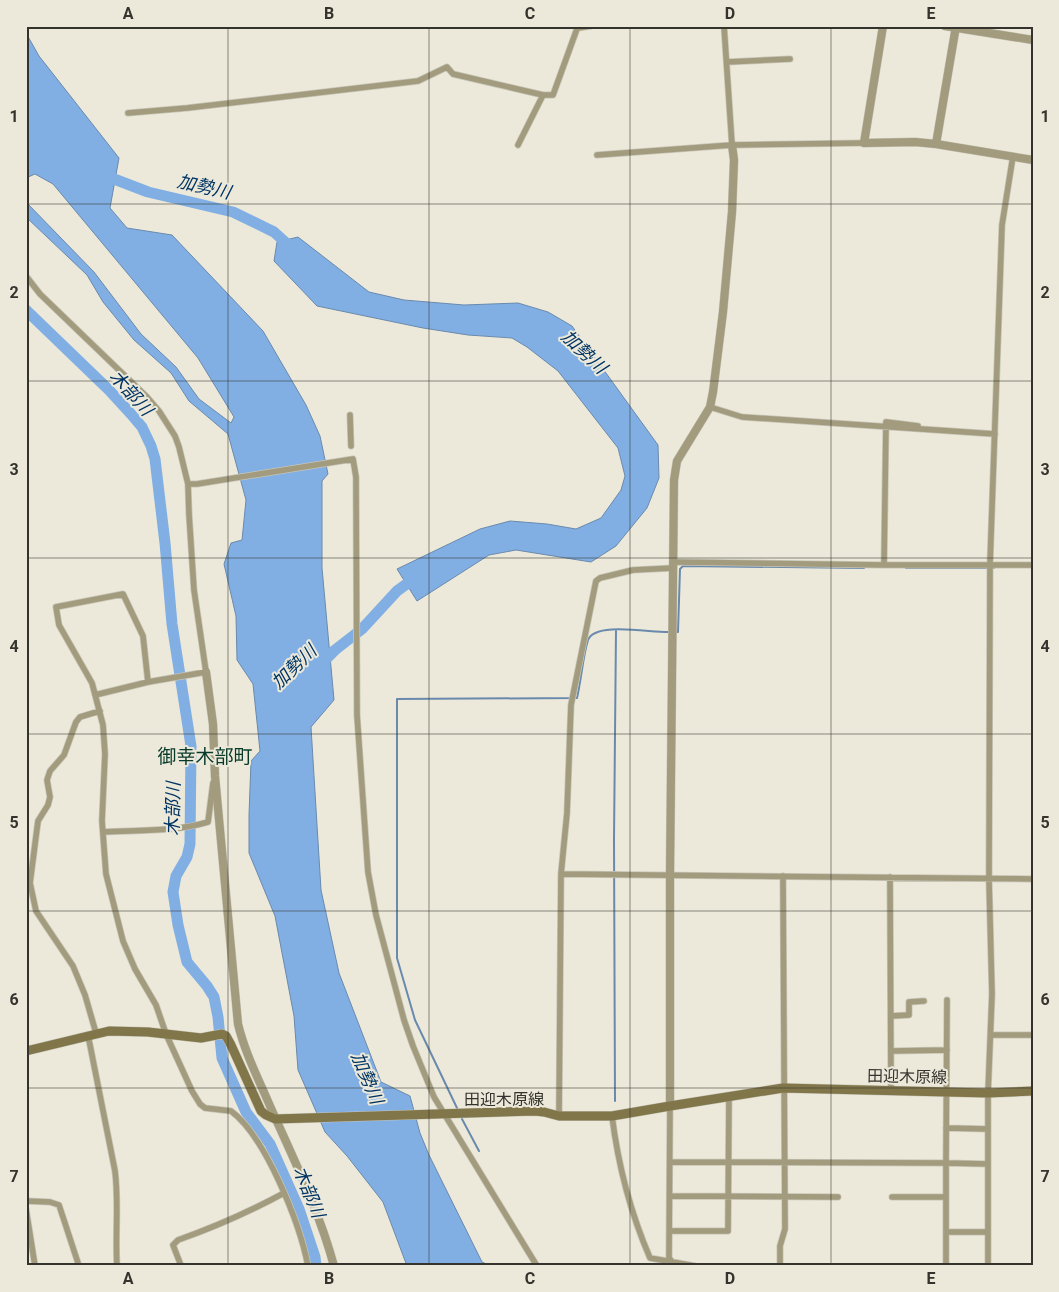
<svg xmlns="http://www.w3.org/2000/svg" width="1059" height="1292" font-family="Roboto,'Noto Sans JP',sans-serif">
<style>
.water{fill:#81afe4;stroke:#6a8aad}
.lines{fill:none;stroke-linecap:round;stroke-linejoin:round}
.stream{stroke:#6a8aad;stroke-width:2}
.river{stroke:#81afe4;stroke-width:11}
.minor-casing{stroke:#c7c5b7;stroke-width:7}
.tertiary-casing{stroke:#c7c5b7;stroke-width:9}
.secondary-casing{stroke:#c7c5b7;stroke-width:10}
.minor{stroke:#a39b7e;stroke-width:5.5}
.tertiary{stroke:#a39b7e;stroke-width:8}
.secondary{stroke:#81754a;stroke-width:9}
.grid{fill:none;stroke:#34332d;stroke-width:1;stroke-opacity:0.55}
.labels{text-anchor:middle;stroke-width:4;stroke-linejoin:round;paint-order:stroke}
.street-label{font-size:16px;fill:#34332d;stroke:#ece9da}
.water-label{font-size:18px;font-style:italic;fill:#003463;stroke:#ece9da}
.quarter-label{font-size:19px;fill:#073a29;stroke:#ece9da}
.neatline{fill:none;stroke:#34332d;stroke-width:2}
.grid-label{font-size:16px;text-anchor:middle;font-weight:bold;fill:#34332d}
</style>
<rect width="100%" height="100%" fill="#ece9da"/>
<path class="water" d="M 26,33 L 39,56 L 119,158 L 110,208 L 127,228 L 172,235 L 263,331 L 306,405 L 320,436 L 328,474 L 322,481 L 322,568 L 334,700 L 311,727 L 321,890 L 339,973 L 381,1082 L 410,1096 L 420,1133 L 429,1155 L 482,1262 L 491,1266 L 407,1266 L 383,1202 L 347,1156 L 325,1132 L 298,1070 L 294,1016 L 275,916 L 249,853 L 249,815 L 251,761 L 260,751 L 253,684 L 237,660 L 236,616 L 224,564 L 231,543 L 242,540 L 246,500 L 228,434 L 189,401 L 171,373 L 134,340 L 103,302 L 87,275 L 26,217 L 26,202 L 94,272 L 141,334 L 176,367 L 199,399 L 231,423 L 234,417 L 198,358 L 53,184 L 35,174 L 26,178 Z
M 298,237 L 369,292 L 404,300 L 464,305 L 518,303 L 548,312 L 572,326 L 658,445 L 659,478 L 647,508 L 616,546 L 591,562 L 516,550 L 489,555 L 417,601 L 397,569 L 480,529 L 510,521 L 547,524 L 576,529 L 601,518 L 621,490 L 625,476 L 618,448 L 558,371 L 527,347 L 512,338 L 468,335 L 423,328 L 317,306 L 274,261 L 277,242 Z"/>
<g class="lines">
<path class="stream" d="M 906,568 L 994,568
M 674,632 L 678,632 L 680,569 L 683,566 L 864,568
M 615,1101 L 614,840 L 616,630
M 457,1108 L 415,1020 L 397,958 L 397,699 L 577,698 C 581,681 583,656 588,640 C 595,621 652,633 669,632
M 462,1119 L 479,1151"/>
<path class="river" d="M 101,174 L 148,192 L 233,212 L 274,232 L 295,251
M 26,310 L 109,390 L 131,414 L 142,427 L 151,446 L 155,459 L 165,543 L 172,624 L 191,746 L 190,844 L 187,857 L 176,876 L 173,892 L 178,925 L 187,962 L 207,986 L 214,997 L 218,1017 L 222,1058 L 246,1112 L 270,1144 L 299,1209 L 315,1257 L 316,1266
M 322,663 L 335,650 L 362,629 L 397,591 L 419,575"/>
<defs>
<path id="minor" d="M 724,26 L 732,145
M 578,28 L 591,26
M 727,62 L 790,59
M 128,113 L 187,108 L 418,81 L 447,67 L 453,74 L 543,95 L 553,95 L 578,26
M 518,145 L 543,95
M 597,155 L 732,145 L 864,143
M 26,276 L 40,294 L 147,397 L 159,411 L 175,436 L 179,447 L 188,484 L 189,514 L 194,590 L 206,672 L 148,682 L 95,695
M 710,407 L 742,417 L 995,434
M 350,415 L 351,446
M 188,484 L 197,484 L 353,459 L 356,477 L 357,715 L 368,872 L 376,915 L 404,1020 L 413,1046 L 434,1097 L 537,1266
M 673,562 L 884,565 L 1033,565
M 884,565 L 886,422 L 918,426
M 148,682 L 143,636 L 123,594 L 56,607 L 59,625 L 92,683 L 103,725 L 105,754 L 102,821 L 106,874 L 123,941 L 135,969 L 156,1005 L 166,1034 L 192,1091 L 200,1104 L 205,1108 L 231,1111 C 266,1137 300,1224 308,1266
M 103,832 C 137,830 175,832 208,822 L 213,783
M 561,874 L 1033,879
M 890,877 L 891,1091
M 947,1000 L 946,1163 L 988,1164
M 891,1016 L 909,1015 L 909,1002 L 924,1001
M 96,1033 L 85,995 L 73,966 L 36,911 L 30,883 L 38,821 L 48,805 L 50,797 L 47,780 L 50,771 L 64,755 L 76,722 L 80,717 L 100,711
M 88,1035 L 115,1171 C 119,1202 115,1234 117,1266
M 991,1035 L 1033,1035
M 891,1051 L 947,1050
M 670,1106 L 669,1258 L 673,1263
M 559,1116 L 561,874 L 567,813 L 571,705 L 596,581 L 600,578 L 633,570 L 673,568
M 612,1116 C 618,1164 631,1214 650,1258 L 695,1266
M 946,1128 L 988,1129
M 670,1162 L 946,1163 L 946,1266
M 670,1196 L 838,1197
M 892,1197 L 946,1197
M 26,1201 L 50,1202 L 59,1205 L 79,1266
M 26,1209 L 35,1266
M 670,1231 L 728,1231 L 729,1096
M 946,1232 L 988,1232
M 178,1266 L 180,1263 L 173,1245 L 178,1240 C 215,1227 249,1212 284,1193
M 780,1266 L 780,1246 L 785,1229 L 783,876
M 988,1266 L 988,1093 L 992,994 L 989,880 L 990,564 L 1002,225 L 1013,156"/>
<path id="tertiary" d="M 883,26 L 864,143 L 915,142 L 936,144 L 1033,160
M 945,26 L 1033,40
M 936,144 L 956,26
M 206,672 L 213,724 L 215,776 L 238,1024 C 245,1053 258,1078 270,1106 C 293,1158 319,1210 334,1266
M 670,1106 L 670,874 L 674,480 L 677,461 L 710,407 L 713,392 L 723,312 L 732,212 L 734,160 L 732,145"/>
<path id="secondary" d="M 26,1051 L 109,1031 L 148,1032 L 201,1038 L 222,1034 L 226,1036 L 231,1045 L 261,1111 L 266,1115 L 275,1119 L 535,1111 L 544,1112 L 559,1116 L 612,1116 L 670,1106 L 783,1088 L 988,1093 L 1033,1091"/>
</defs>
<use href="#minor" class="minor-casing"/>
<use href="#tertiary" class="tertiary-casing"/>
<use href="#secondary" class="secondary-casing"/>
<use href="#minor" class="minor"/>
<use href="#tertiary" class="tertiary"/>
<use href="#secondary" class="secondary"/>
</g>
<path class="grid" d="M 228,26 L 228,1266M 429,26 L 429,1266M 630,26 L 630,1266M 831,26 L 831,1266M 26,204 L 1033,204M 26,381 L 1033,381M 26,558 L 1033,558M 26,734 L 1033,734M 26,911 L 1033,911M 26,1088 L 1033,1088"/>
<g class="labels">
<g class="street-label">
<text transform="translate(907 1076) rotate(1)" y="6">田迎木原線</text>
<text x="504" y="1105">田迎木原線</text>
</g>
<g class="water-label">
<text transform="translate(204 187) rotate(13)" y="6">加勢川</text>
<text transform="translate(584 352) rotate(43)" y="6">加勢川</text>
<text transform="translate(131 393) rotate(48)" y="6">木部川</text>
<text transform="translate(294 667) rotate(-44)" y="6">加勢川</text>
<text transform="translate(173 809) rotate(-89)" y="6">木部川</text>
<text transform="translate(367 1078) rotate(67)" y="6">加勢川</text>
<text transform="translate(309 1192) rotate(68)" y="6">木部川</text>
</g>
<g class="quarter-label">
<text x="205" y="763">御幸木部町</text>
</g>
</g>
<rect width="1059" height="1292" fill="none" stroke="#ece9da" stroke-width="55"/>
<rect x="28" y="28" width="1004" height="1236" class="neatline"/>
<g class="grid-label">
<text x="128" y="19">A</text>
<text x="329" y="19">B</text>
<text x="530" y="19">C</text>
<text x="730" y="19">D</text>
<text x="931" y="19">E</text>
<text x="14" y="122">1</text>
<text x="1045" y="122">1</text>
<text x="14" y="298">2</text>
<text x="1045" y="298">2</text>
<text x="14" y="475">3</text>
<text x="1045" y="475">3</text>
<text x="14" y="652">4</text>
<text x="1045" y="652">4</text>
<text x="14" y="828">5</text>
<text x="1045" y="828">5</text>
<text x="14" y="1005">6</text>
<text x="1045" y="1005">6</text>
<text x="14" y="1182">7</text>
<text x="1045" y="1182">7</text>
<text x="128" y="1284">A</text>
<text x="329" y="1284">B</text>
<text x="530" y="1284">C</text>
<text x="730" y="1284">D</text>
<text x="931" y="1284">E</text>
</g>
</svg>
